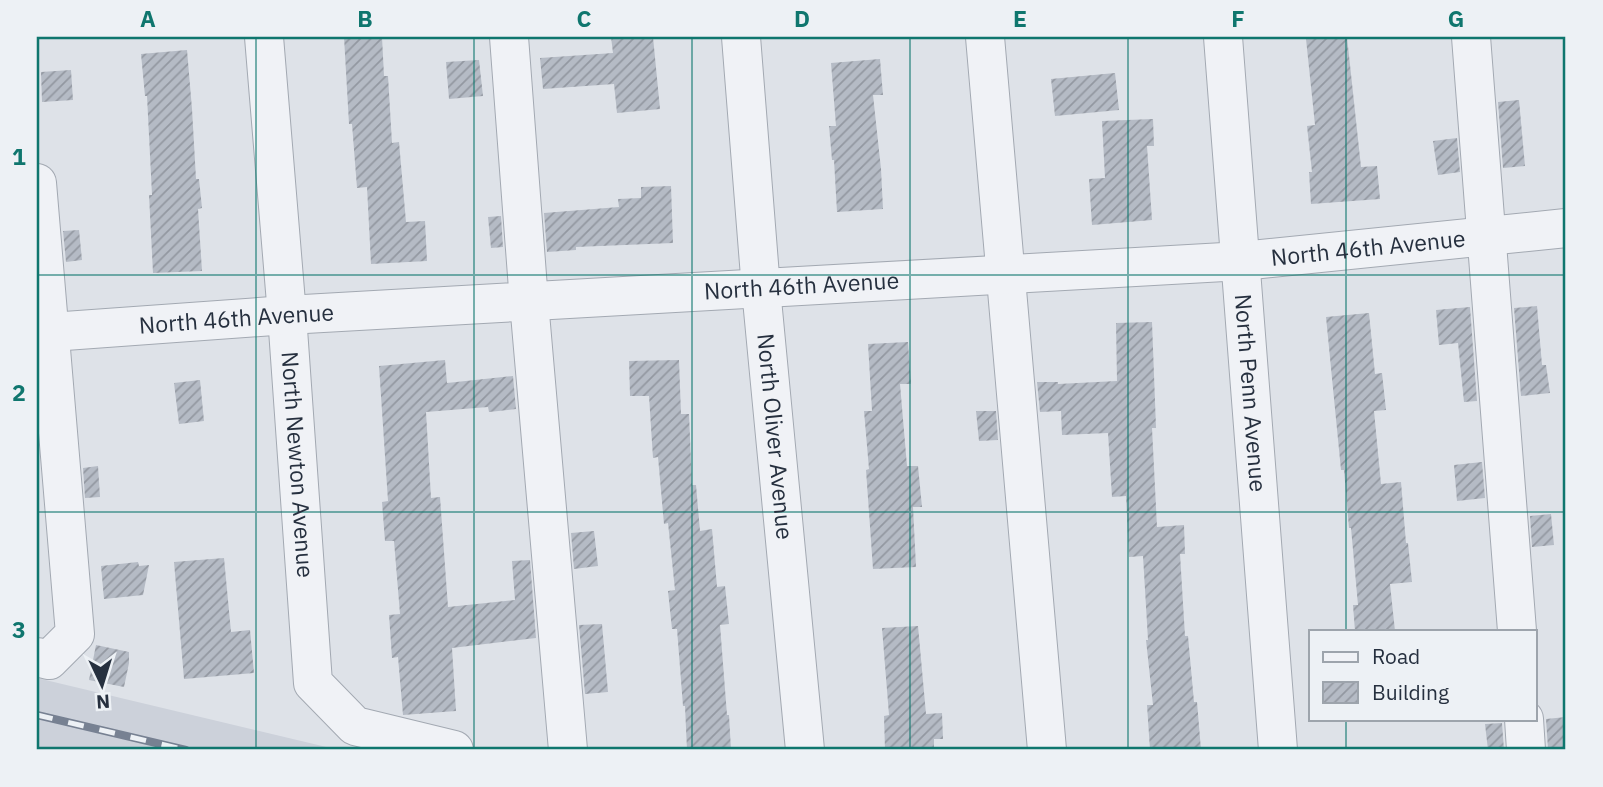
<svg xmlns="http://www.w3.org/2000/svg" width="1603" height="787" font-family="'IBM Plex Sans',sans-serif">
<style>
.built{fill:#ccd1da}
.building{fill:url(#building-hatch)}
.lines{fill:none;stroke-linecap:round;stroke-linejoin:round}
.minor-casing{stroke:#a3a9b2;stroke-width:40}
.minor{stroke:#f0f2f6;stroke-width:38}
.rail-casing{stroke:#778192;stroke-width:8}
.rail{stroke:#edf1f5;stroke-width:5;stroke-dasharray:16;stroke-linecap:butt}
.grid{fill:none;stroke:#0f766e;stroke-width:2;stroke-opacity:0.55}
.labels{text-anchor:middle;stroke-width:5;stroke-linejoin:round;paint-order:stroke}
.street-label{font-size:23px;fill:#26303f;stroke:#edf1f5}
.neatline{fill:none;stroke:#0f766e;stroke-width:2.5}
.grid-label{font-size:23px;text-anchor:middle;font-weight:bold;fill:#0f766e}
</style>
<defs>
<pattern id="building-hatch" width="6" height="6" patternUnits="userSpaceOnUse" patternTransform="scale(1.75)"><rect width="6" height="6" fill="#b5bbc5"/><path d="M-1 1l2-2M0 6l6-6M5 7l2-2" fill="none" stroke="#9398a1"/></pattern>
</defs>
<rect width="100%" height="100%" fill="#dee2e8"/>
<path class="built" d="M 37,678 L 339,750 L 37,750 Z"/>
<path class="building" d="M 344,37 L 382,37 L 384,76 L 388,76 L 392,143 L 399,142 L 406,222 L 425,221 L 427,261 L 371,264 L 367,187 L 357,188 L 352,124 L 349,124 Z
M 611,37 L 653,37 L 660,109 L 617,113 L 614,84 L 543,89 L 540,58 L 613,53 Z
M 1330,37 L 1347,37 L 1361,167 L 1377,166 L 1380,199 L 1311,204 L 1309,172 L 1312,172 L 1307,126 L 1315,125 L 1306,39 Z
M 187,50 L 192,109 L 196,179 L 199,179 L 202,208 L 198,209 L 202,271 L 153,273 L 149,195 L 152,195 L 147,96 L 145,96 L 141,54 Z
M 880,59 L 883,95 L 873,95 L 881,169 L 883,209 L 837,212 L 834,160 L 832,160 L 829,126 L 836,126 L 831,63 Z
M 479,60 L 483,96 L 449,99 L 446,62 Z
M 71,70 L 73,100 L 42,102 L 41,72 Z
M 1115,73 L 1119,110 L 1055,116 L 1051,79 Z
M 1519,100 L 1525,166 L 1503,168 L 1498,102 Z
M 1153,119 L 1154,146 L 1147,146 L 1152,220 L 1092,225 L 1089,179 L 1105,178 L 1102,121 Z
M 1457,138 L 1460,172 L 1438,175 L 1433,141 Z
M 671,186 L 673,243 L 576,247 L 576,250 L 547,252 L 544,213 L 619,207 L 618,199 L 641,198 L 641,187 Z
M 501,216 L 503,247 L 491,248 L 488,217 Z
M 79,230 L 82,260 L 66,262 L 63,231 Z
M 1537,306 L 1542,365 L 1546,365 L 1550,393 L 1521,396 L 1514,308 Z
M 1470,307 L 1477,401 L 1464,402 L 1458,343 L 1439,345 L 1436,310 Z
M 1369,313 L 1375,374 L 1382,373 L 1386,410 L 1374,411 L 1381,484 L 1401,482 L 1406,543 L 1408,543 L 1412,582 L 1390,584 L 1395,631 L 1355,631 L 1353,605 L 1358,605 L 1351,528 L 1349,528 L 1344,470 L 1341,470 L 1326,317 Z
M 1152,322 L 1156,428 L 1152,428 L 1157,527 L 1184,525 L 1185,554 L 1180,554 L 1185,636 L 1188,636 L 1194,702 L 1197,702 L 1201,750 L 1150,750 L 1147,705 L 1153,705 L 1146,640 L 1148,640 L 1143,556 L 1129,557 L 1126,496 L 1112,497 L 1108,433 L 1062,435 L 1061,411 L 1040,412 L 1037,382 L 1058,382 L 1058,384 L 1117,381 L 1116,323 Z
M 908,342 L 911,384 L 900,384 L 907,466 L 918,466 L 922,507 L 913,507 L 916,567 L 873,569 L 866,470 L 869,469 L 864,411 L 872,411 L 868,344 Z
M 445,360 L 447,383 L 513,376 L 516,409 L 489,412 L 488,407 L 426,412 L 431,498 L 440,497 L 448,607 L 515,600 L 512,561 L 530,560 L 536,638 L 452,648 L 456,711 L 403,715 L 398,657 L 392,658 L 389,615 L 400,614 L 394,541 L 385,541 L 382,502 L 388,501 L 379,366 Z
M 679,360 L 681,414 L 689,414 L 692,485 L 696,485 L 700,531 L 712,529 L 717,587 L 725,586 L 729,624 L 720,625 L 727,715 L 729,715 L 731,750 L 687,750 L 685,706 L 683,706 L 677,629 L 672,629 L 668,591 L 675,590 L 668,523 L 664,524 L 658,457 L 653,458 L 649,396 L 630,396 L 629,361 Z
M 200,380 L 204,421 L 179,424 L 174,383 Z
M 976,411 L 996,411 L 998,440 L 979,441 Z
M 1482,462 L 1485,498 L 1457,501 L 1454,465 Z
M 98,466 L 100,497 L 85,498 L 83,468 Z
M 1551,514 L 1554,545 L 1532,547 L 1530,516 Z
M 594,531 L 598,566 L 574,569 L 571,533 Z
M 224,558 L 231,632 L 250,630 L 254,673 L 184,679 L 174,562 Z
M 138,562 L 139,566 L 149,565 L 143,595 L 104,599 L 101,566 Z
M 602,624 L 608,692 L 585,694 L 579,625 Z
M 918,626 L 926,714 L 942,713 L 943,739 L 934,739 L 934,750 L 885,750 L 884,716 L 889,715 L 882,628 Z
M 96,645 L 129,652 L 129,663 L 124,687 L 89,680 Z
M 1566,717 L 1566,748 L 1548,749 L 1546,719 Z
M 1502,723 L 1504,750 L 1488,750 L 1485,724 Z"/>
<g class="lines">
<defs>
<g id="minor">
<path id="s1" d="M 264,37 L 287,315 L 313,683 L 355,726 L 454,750"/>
<path d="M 509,37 L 529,302 L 568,750"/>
<path id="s2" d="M 741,37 L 761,289 L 805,750"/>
<path d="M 985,37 L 1047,750"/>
<path id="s3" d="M 1223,37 L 1278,750"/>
<path d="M 1471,37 L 1517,631"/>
<path d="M 37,183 L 75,634 L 49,660 L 37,657"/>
<path id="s4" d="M 37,333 L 287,315 L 1242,261 L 1566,228"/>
<path d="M 1524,719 L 1526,750"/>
</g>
</defs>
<use href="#minor" class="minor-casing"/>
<use href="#minor" class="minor"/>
<defs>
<path id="rail" d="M 37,715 L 186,750"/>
</defs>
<use href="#rail" class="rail-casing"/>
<use href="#rail" class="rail"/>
</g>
<path class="grid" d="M 256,37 L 256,750M 474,37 L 474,750M 692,37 L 692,750M 910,37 L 910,750M 1128,37 L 1128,750M 1346,37 L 1346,631M 37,275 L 1566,275M 37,512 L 1566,512M 1346,719 L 1346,750"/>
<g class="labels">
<g class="street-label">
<text dy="8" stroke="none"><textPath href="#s4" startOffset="1334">North 46th Avenue</textPath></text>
<text dy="8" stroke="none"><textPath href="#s4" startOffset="766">North 46th Avenue</textPath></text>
<text dy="8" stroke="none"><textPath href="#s4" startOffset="200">North 46th Avenue</textPath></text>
<text dy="8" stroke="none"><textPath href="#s3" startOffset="357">North Penn Avenue</textPath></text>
<text dy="8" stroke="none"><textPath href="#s2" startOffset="401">North Oliver Avenue</textPath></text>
<text dy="8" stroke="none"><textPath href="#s1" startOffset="429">North Newton Avenue</textPath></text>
</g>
</g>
<rect width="1603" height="787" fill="none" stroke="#edf1f5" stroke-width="77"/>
<rect x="1309" y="630" width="228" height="91" fill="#edf1f5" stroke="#9da4ac" stroke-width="2"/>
<rect x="1323" y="652" width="35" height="10" fill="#f0f2f6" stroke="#9da4ac" stroke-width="2"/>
<text x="1372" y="664" font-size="21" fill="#26303f">Road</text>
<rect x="1323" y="682" width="35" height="21" fill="url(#building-hatch)" stroke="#9da4ac" stroke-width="2"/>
<text x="1372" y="700" font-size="21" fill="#26303f">Building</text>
<g transform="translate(102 685) rotate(176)" stroke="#edf1f5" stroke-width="5" paint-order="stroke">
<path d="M0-5L12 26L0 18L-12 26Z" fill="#26303f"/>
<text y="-10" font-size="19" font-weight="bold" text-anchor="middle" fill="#26303f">N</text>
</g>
<rect x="38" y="38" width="1526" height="710" class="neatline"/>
<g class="grid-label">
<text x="148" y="27">A</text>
<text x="365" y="27">B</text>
<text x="584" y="27">C</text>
<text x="802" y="27">D</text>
<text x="1020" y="27">E</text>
<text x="1238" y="27">F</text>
<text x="1456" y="27">G</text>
<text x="19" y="165">1</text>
<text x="19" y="401">2</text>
<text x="19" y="638">3</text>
</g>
</svg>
